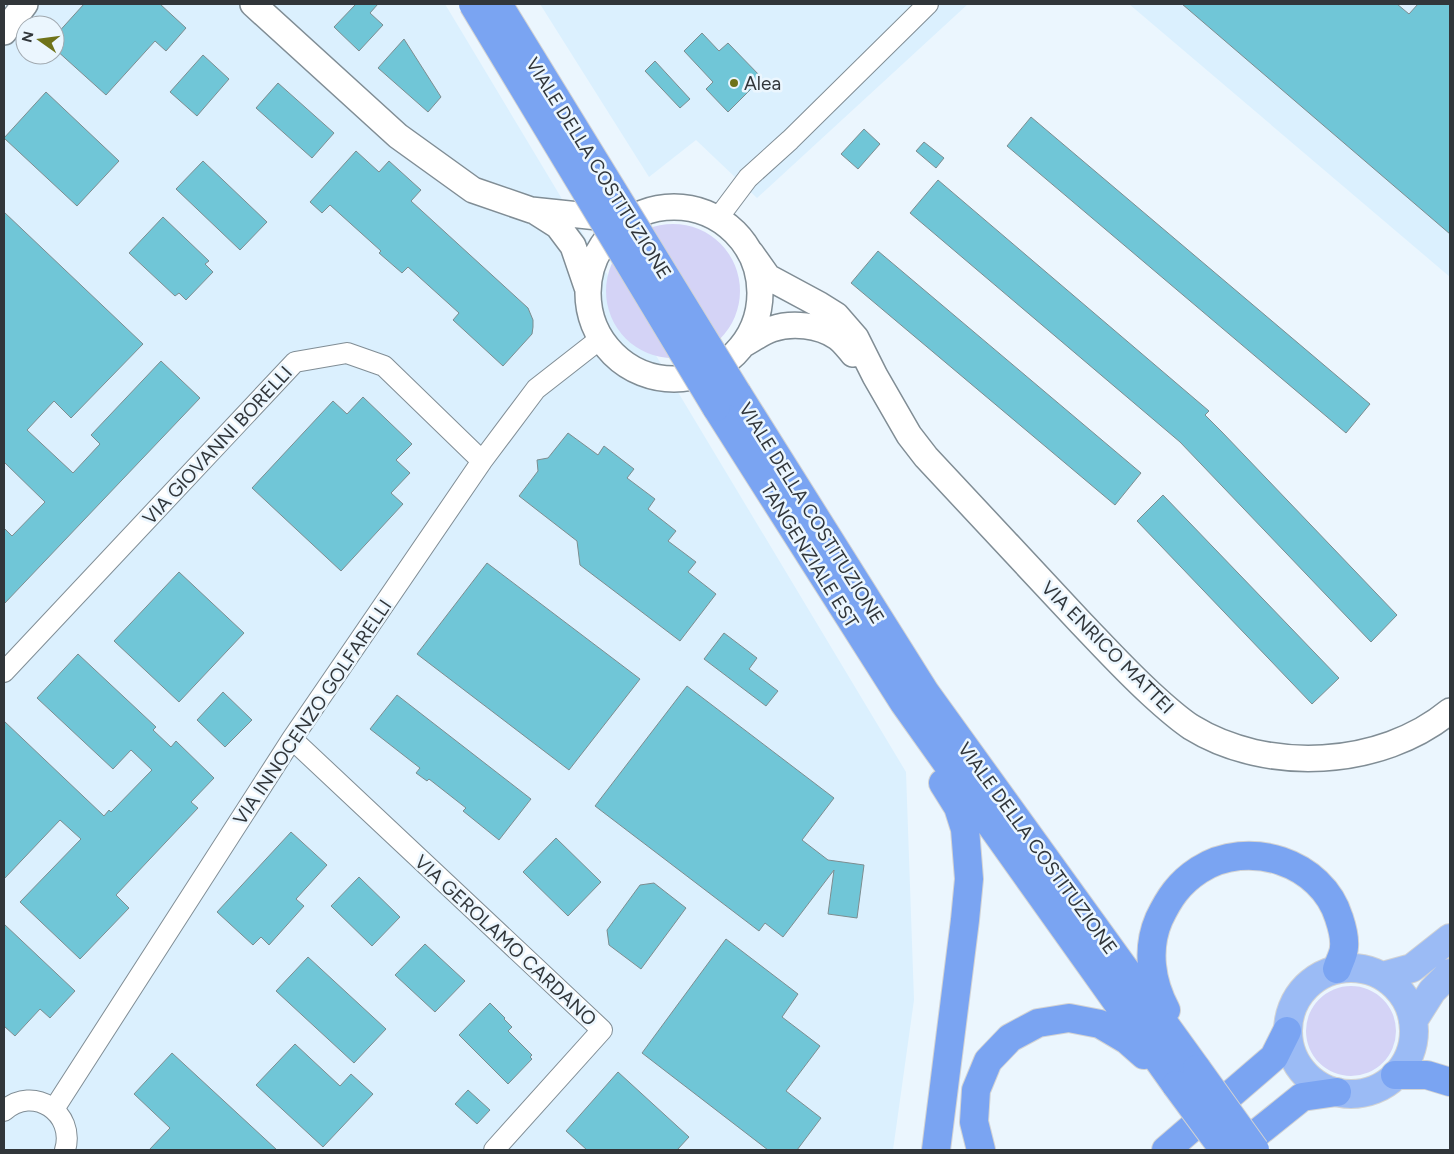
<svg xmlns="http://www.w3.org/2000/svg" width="1454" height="1154" font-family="Figtree,sans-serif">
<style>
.built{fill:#dbf0fe;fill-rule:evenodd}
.green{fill:#d4d3f6}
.building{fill:#70c6d7;stroke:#7d8d90}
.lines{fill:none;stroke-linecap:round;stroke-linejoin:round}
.minor-casing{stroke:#808d95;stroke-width:22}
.tertiary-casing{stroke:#808d95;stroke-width:28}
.primary-casing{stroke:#d2d3d4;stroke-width:30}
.trunk-casing{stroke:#d2d3d4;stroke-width:30}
.minor{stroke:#fff;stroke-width:20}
.tertiary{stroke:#fff;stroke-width:25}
.primary{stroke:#9bbbf5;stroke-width:28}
.trunk{stroke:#7aa4f2;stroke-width:28}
.trunk-bridge-casing{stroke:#d2d3d4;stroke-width:30;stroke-linecap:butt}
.trunk-bridge{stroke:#7aa4f2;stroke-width:28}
.poi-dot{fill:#6f7319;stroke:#ebf6fe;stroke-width:2}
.labels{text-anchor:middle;stroke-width:5;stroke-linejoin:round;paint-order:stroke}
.poi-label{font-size:19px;fill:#31363a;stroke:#ebf6fe;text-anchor:start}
.street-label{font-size:19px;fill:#31363a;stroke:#ebf6fe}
</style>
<rect width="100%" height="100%" fill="#ebf6fe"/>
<path class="built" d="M 4,4 L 445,4 L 906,772 L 914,1000 L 893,1150 L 4,1150 ZM 25,25 L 55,25 L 55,55 L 25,55 Z
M 540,4 L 968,4 L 757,198 L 696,140 L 649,177 Z
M 1129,4 L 1450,4 L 1450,277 Z"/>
<path class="green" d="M606 291a67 67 0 1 1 134 0a67 67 0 1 1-134 0Z
M1306 1031a45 45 0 1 1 90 0a45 45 0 1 1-90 0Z"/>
<path class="building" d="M 84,4 L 160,4 L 186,28 L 166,51 L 155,41 L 106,95 L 55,49 L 55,36 Z
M 356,4 L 378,4 L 370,13 L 383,25 L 359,51 L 334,27 Z
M 1182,4 L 1397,4 L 1409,14 L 1418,4 L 1450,4 L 1450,234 Z
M 702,33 L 719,51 L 728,43 L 762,78 L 728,112 L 706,89 L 713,82 L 684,51 Z
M 404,39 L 441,97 L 428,112 L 378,68 Z
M 203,55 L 229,79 L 197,116 L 170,92 Z
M 655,61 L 690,99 L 680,108 L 645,71 Z
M 278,83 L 334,133 L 312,158 L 256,108 Z
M 46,92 L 119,161 L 77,206 L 4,138 Z
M 1031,117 L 1370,404 L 1346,433 L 1007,146 Z
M 864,129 L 880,144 L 858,169 L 841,154 Z
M 924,142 L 944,158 L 936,168 L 916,151 Z
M 356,151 L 379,172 L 389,161 L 421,190 L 411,201 L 528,308 L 533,320 L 533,327 L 532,334 L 503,366 L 453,320 L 459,313 L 408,267 L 402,273 L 379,253 L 381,251 L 330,205 L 322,213 L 310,202 Z
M 203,161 L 267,222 L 240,250 L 176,189 Z
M 938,180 L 1209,411 L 1205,415 L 1222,432 L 1397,615 L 1371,642 L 1180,442 L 910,213 Z
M 4,212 L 143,344 L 71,418 L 54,401 L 27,430 L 73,473 L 100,444 L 91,435 L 161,361 L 200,398 L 4,604 L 4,528 L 12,536 L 45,502 L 4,462 Z
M 163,217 L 209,261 L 205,264 L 213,272 L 186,300 L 179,293 L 175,296 L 129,253 Z
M 878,251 L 1141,473 L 1115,505 L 851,283 Z
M 363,397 L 412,444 L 396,460 L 410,473 L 391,493 L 403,504 L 341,571 L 252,488 L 333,401 L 347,414 Z
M 568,433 L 598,455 L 604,446 L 634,469 L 627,478 L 655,499 L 648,509 L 676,531 L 668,541 L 696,562 L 688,572 L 716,594 L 680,641 L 580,565 L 577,541 L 519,496 L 538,471 L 537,460 L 548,458 Z
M 1163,495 L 1339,678 L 1312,704 L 1137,521 Z
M 487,563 L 640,679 L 569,770 L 417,654 Z
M 179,572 L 244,633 L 179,702 L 114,641 Z
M 724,633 L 757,658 L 749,669 L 778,691 L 766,706 L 704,659 Z
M 78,654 L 156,727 L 153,730 L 171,747 L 176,741 L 214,778 L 191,802 L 198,808 L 116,895 L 129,908 L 80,959 L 20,902 L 81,839 L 60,820 L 4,879 L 4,721 L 104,816 L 109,810 L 111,812 L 152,770 L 131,750 L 113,769 L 37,698 Z
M 687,686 L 834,798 L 802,840 L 828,860 L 864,865 L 857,918 L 828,914 L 834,870 L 783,937 L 765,923 L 759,931 L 595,806 Z
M 223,692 L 252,720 L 225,747 L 197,720 Z
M 397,695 L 531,799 L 499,840 L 463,811 L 466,808 L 429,779 L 427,781 L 416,773 L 420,768 L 370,729 Z
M 291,832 L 327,865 L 296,899 L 304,906 L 269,945 L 261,937 L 253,945 L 217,912 Z
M 556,838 L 601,882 L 568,916 L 523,872 Z
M 359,877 L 400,917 L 372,946 L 331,906 Z
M 654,883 L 686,908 L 641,969 L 609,945 L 607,930 L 640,885 Z
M 4,924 L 75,991 L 50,1018 L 40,1009 L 15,1036 L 4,1026 Z
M 726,939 L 798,994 L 782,1017 L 820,1046 L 786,1091 L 821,1118 L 797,1150 L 768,1150 L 642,1053 Z
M 425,944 L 465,981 L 435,1012 L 395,975 Z
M 308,957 L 386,1029 L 354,1063 L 276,991 Z
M 490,1003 L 505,1018 L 504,1019 L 512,1027 L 508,1031 L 532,1055 L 530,1057 L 532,1059 L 508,1084 L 459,1035 Z
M 295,1044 L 340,1086 L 351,1074 L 373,1094 L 323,1147 L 256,1085 Z
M 172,1053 L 277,1150 L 149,1150 L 170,1128 L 134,1094 Z
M 618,1072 L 689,1137 L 677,1150 L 587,1150 L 566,1131 Z
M 468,1090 L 490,1110 L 477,1124 L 455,1104 Z"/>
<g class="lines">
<defs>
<path id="minor" d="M 718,218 L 748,178 L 790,140 L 928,4
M 4,672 L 295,362 L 347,353 L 384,366 L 482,461
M 292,739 L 602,1030 L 494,1150
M 54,1109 L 292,739 L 482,461 L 536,389 L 600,339
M 4,1111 C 33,1084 76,1113 65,1150"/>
<path id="tertiary" d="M 253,4 L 398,136 L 473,190 L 531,210 L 617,219
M 4,32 L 25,4
M588 293a86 86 0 1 1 172 0a86 86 0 1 1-172 0Z
M 536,212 L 558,226 L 573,246 L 587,287
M 751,253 L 768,277 L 820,305 L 836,315 L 856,338 L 875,376 L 909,435 L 926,457 C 978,513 1030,568 1081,623 C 1104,647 1126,671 1150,693 C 1163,705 1176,717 1191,727 C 1267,774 1381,768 1450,711
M 744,344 C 753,339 763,332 772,329 C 792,322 819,325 837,337 C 843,341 848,348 853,354"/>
<path id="primary" d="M1288 1031a63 63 0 1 1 126 0a63 63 0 1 1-126 0Z
M 1383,976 L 1412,968 L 1450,938
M 1413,1021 L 1432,991 L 1450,973"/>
<path id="trunk" d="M 737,393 L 925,692 L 1197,1069
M 716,407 L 904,703 L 1176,1085
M 1166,1010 C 1151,982 1146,949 1159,919 C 1169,898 1179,883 1199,870 C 1248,838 1322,862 1339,918 C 1342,927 1345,937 1344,947 C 1344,954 1339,962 1337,969
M 1395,1075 L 1427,1075 L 1450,1082
M 936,1150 L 965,920 L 969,879 L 965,829 L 958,807 L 943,783
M 981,1150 L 974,1122 L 976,1090 L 988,1061 L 1010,1038 L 1038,1023 L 1069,1018 L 1100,1024 L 1127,1040 L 1144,1055
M 1166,1150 L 1274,1057 L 1287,1031
M 1236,1150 L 1302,1097 L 1337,1092"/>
</defs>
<use href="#minor" class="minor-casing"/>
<use href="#tertiary" class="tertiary-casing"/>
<use href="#primary" class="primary-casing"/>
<use href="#trunk" class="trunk-casing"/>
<use href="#minor" class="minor"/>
<use href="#tertiary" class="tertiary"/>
<use href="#primary" class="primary"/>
<use href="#trunk" class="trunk"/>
<defs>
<path id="trunk-bridge" d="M 473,4 L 716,407
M 498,4 L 737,393
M 1197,1069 L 1255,1150
M 1176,1085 L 1224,1150"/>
</defs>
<use href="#trunk-bridge" class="trunk-bridge-casing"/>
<use href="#trunk-bridge" class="trunk-bridge"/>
</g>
<circle class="poi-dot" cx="734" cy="83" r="5"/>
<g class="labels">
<g class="poi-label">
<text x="744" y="90">Alea</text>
</g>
<g class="street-label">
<text transform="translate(599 168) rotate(58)" y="7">VIALE DELLA COSTITUZIONE</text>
<text transform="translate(217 445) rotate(-47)" y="7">VIA GIOVANNI BORELLI</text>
<text transform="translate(812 513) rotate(58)" y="7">VIALE DELLA COSTITUZIONE</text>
<text transform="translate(810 555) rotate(58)" y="7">TANGENZIALE EST</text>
<text transform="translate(1108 647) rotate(45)" y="7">VIA ENRICO MATTEI</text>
<text transform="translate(312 712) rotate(-56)" y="7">VIA INNOCENZO GOLFARELLI</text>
<text transform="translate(1038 848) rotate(54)" y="7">VIALE DELLA COSTITUZIONE</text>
<text transform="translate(506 940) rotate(43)" y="7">VIA GEROLAMO CARDANO</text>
</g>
</g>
<rect width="1454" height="1154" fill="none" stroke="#31363a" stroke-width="10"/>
<g transform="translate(40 40) rotate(284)"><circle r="24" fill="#ebf6fe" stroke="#a1a9b0"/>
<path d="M0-4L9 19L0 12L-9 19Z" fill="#6f7319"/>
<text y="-8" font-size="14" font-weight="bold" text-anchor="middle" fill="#31363a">N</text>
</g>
</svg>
